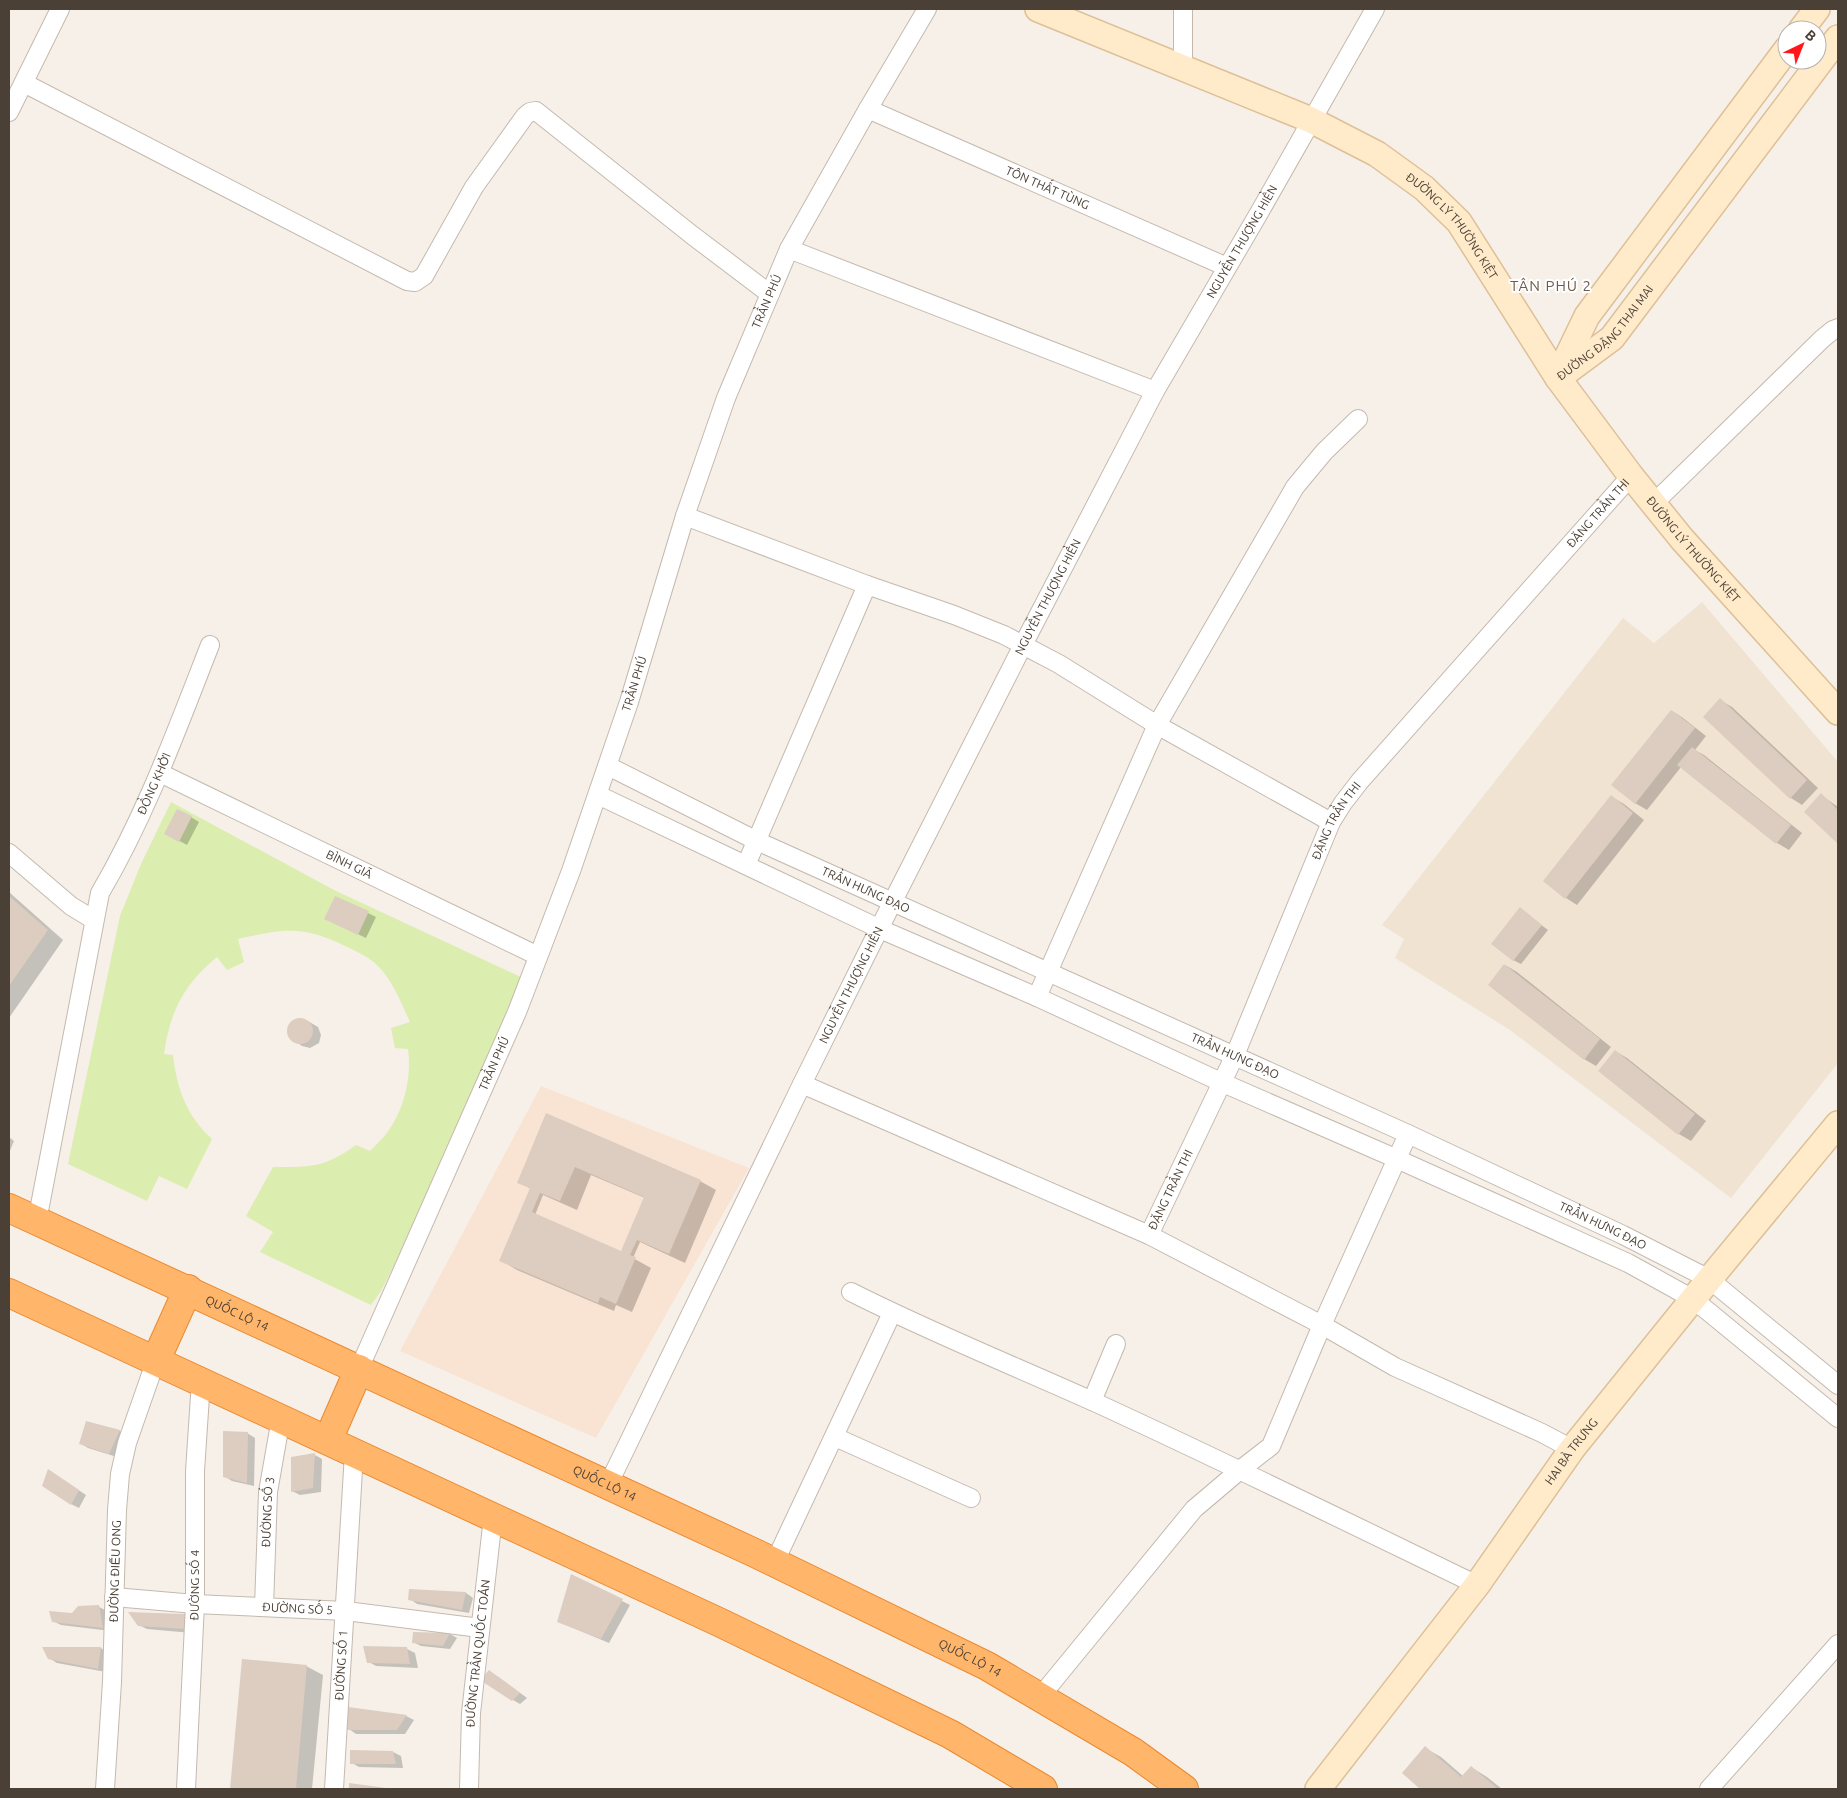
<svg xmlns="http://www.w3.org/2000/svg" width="1847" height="1798" font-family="Ubuntu,sans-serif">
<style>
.commercial{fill:#f9e3d3}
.education{fill:#f0e3d2}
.green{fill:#dbedaf}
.shadow{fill:#0003;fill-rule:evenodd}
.building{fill:#dccdc0;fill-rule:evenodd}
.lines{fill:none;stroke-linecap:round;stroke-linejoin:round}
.street-casing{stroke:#c5b9ae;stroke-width:20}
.secondary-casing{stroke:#ddc097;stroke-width:28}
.highway-casing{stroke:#ec882d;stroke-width:30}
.street{stroke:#fff;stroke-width:18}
.secondary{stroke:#ffeaca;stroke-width:25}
.highway{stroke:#ffb66b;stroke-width:28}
.labels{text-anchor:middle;stroke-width:4;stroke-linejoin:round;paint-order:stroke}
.street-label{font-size:12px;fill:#4b4036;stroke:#fff}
.quarter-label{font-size:15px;letter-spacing:1px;fill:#6e5c4d;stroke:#fff}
</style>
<rect width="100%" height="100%" fill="#f6f0e9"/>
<path class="commercial" d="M 541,1086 L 749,1168 L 596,1438 L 400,1351 Z"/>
<path class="education" d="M 1702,602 L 1838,762 L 1838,1063 L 1731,1198 L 1510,1030 L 1395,958 L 1404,939 L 1382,925 L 1623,618 L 1654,643 Z"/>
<path class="green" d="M 171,802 L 334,890 L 523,978 L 417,1220 L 381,1291 L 371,1305 L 260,1252 L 273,1232 L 246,1216 L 273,1167 C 311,1167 324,1168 356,1145 L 370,1151 C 376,1145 382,1139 387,1133 C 404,1110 412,1077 408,1049 L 395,1048 L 391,1028 L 410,1022 C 401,1003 393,981 378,966 C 369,957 356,951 345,946 C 302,925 283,929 238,939 L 244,962 L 227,970 L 217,957 C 184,984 170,1011 164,1054 L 173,1055 C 177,1089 186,1115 212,1139 L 187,1189 L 159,1176 L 147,1201 L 68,1164 L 120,916 L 141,864 Z"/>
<path class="shadow" d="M 1720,700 L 1732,707 L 1818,788 L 1802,805 L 1791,798 Z
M 1672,711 L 1683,718 L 1706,736 L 1695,750 L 1704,755 L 1802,833 L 1789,850 L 1777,843 L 1681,767 L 1647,810 L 1635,803 Z
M 1821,795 L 1838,807 L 1838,843 L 1805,812 Z
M 1612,797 L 1624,804 L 1644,820 L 1577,905 L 1566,898 Z
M 191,817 L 199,822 L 187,845 L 174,838 Z
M 9,892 L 63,940 L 9,1018 Z
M 1520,909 L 1548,930 L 1521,964 L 1513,960 Z
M 368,913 L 376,917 L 366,938 L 334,923 Z
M 1505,965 L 1517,972 L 1611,1047 L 1596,1066 L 1584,1059 Z
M 299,1019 L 306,1020 L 318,1027 L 321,1035 L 319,1043 L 310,1048 L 302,1046 L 290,1038 L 288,1029 L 292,1022 Z
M 1615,1051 L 1627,1058 L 1706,1121 L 1691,1141 L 1679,1134 L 1600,1071 Z
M 547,1115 L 700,1181 L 716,1190 L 685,1263 L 640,1242 L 633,1258 L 651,1268 L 632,1312 L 616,1305 L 614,1311 L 517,1270 L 501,1260 L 531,1189 L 518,1182 ZM 591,1175 L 645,1198 L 627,1255 L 535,1215 L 543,1195 L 577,1210 Z
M 9,1137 L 14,1141 L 9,1153 Z
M 87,1422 L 120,1431 L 127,1436 L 117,1457 L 88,1448 L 80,1443 Z
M 247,1433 L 255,1438 L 254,1486 L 232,1481 L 224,1476 Z
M 315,1455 L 322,1459 L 321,1492 L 300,1495 L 292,1491 Z
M 56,1475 L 86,1495 L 79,1508 L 71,1504 Z
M 572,1576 L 630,1605 L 609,1643 L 559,1622 Z
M 411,1590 L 466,1593 L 473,1598 L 469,1613 L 417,1604 L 410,1599 Z
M 99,1607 L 107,1611 L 111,1631 L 61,1625 L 53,1621 Z
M 185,1615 L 192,1620 L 192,1633 L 147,1629 L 139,1625 Z
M 414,1633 L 450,1634 L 457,1638 L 450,1649 L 421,1646 L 413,1642 Z
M 101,1648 L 108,1653 L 106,1672 L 57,1663 L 49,1658 Z
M 407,1649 L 415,1653 L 418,1668 L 376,1666 L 369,1662 Z
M 243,1660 L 306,1666 L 323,1675 L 312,1789 L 232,1789 Z
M 497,1676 L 527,1698 L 520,1704 L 513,1700 Z
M 349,1709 L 406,1716 L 414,1720 L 405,1734 L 356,1734 L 349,1729 Z
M 1425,1748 L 1441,1757 L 1463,1776 L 1471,1767 L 1487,1777 L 1502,1789 L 1422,1789 L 1403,1773 Z
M 393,1752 L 401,1756 L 403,1768 L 359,1767 L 352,1763 Z"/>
<path class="building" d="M 1720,698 L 1807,780 L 1790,799 L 1703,717 Z
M 1671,710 L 1695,728 L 1635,804 L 1611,785 Z
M 1692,747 L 1791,825 L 1776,844 L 1677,765 Z
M 1821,793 L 1838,810 L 1838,844 L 1804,812 Z
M 1611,795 L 1633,813 L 1565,899 L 1543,881 Z
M 177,809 L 192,816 L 179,842 L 164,834 Z
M 9,896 L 48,930 L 9,986 Z
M 335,896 L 369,911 L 358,935 L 324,919 Z
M 1520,907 L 1542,925 L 1513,961 L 1491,944 Z
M 1504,964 L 1600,1039 L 1584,1060 L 1488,985 Z
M287 1031a13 13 0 1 1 26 0a13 13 0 1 1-26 0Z
M 1615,1050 L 1695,1114 L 1678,1135 L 1598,1071 Z
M 546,1113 L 701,1180 L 669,1254 L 637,1240 L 630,1255 L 636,1257 L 616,1304 L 600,1297 L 598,1303 L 499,1261 L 530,1188 L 517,1183 ZM 575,1167 L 644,1197 L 621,1251 L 532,1212 L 540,1193 L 560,1201 Z
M 86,1421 L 120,1430 L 109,1454 L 79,1444 Z
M 223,1431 L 248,1432 L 247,1483 L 223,1477 Z
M 315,1453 L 313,1488 L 291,1492 L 291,1457 Z
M 48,1469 L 79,1490 L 71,1505 L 42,1486 Z
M 571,1574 L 623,1599 L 601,1639 L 557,1622 Z
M 409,1589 L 466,1592 L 462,1610 L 408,1600 Z
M 99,1605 L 103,1628 L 52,1622 L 49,1611 L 72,1613 L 78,1606 Z
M 128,1612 L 185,1614 L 185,1629 L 138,1626 Z
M 413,1632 L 450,1633 L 443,1646 L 412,1643 Z
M 363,1646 L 407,1647 L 410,1664 L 367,1663 Z
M 42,1647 L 101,1647 L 98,1669 L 48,1659 Z
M 242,1659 L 307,1665 L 296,1789 L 230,1789 Z
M 489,1670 L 520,1693 L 512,1701 L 480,1680 Z
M 348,1707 L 407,1715 L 397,1730 L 347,1730 Z
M 1425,1746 L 1461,1777 L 1471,1766 L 1498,1789 L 1420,1789 L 1402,1773 Z
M 350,1750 L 393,1751 L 396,1764 L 350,1764 Z
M 349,1783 L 386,1788 L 386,1789 L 349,1789 Z"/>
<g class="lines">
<defs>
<g id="street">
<path d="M 1183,9 L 1183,67"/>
<path d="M 24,83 L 407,281 L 415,282 L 424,276 L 474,187 L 525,116 L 530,112 L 536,111 L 692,235 L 770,294"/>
<path id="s1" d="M 868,109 L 1227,267"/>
<path d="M 9,112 L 60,9"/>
<path d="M 789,249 L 1155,391"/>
<path d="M 1653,504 L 1822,339 L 1833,330 L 1838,328"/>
<path d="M 685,516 L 867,585 L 954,615 L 1004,635 L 1059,664 L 1157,725 L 1331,822"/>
<path id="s2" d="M 608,766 L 757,841 L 1408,1134 L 1623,1235 L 1709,1279 L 1838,1385"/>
<path id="s3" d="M 160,773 L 538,956"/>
<path d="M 598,795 L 880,929 L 1037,997 L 1223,1083 L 1397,1159 L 1628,1263 L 1693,1299 L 1838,1418"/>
<path d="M 9,853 L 71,906 L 94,920"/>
<path d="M 746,865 L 867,585"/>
<path d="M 1037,997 L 1157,725 L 1295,487 L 1324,452 L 1358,419"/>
<path d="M 802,1084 L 1149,1235 L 1322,1325 L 1395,1367 L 1542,1433 L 1572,1449"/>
<path id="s4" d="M 37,1221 L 100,893 C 146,815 177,729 210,645"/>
<path id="s5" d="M 1149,1235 L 1235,1055 L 1331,822 L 1343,803 L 1360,781 L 1631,476"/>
<path d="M 851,1292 C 930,1332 1012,1365 1092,1401 C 1221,1460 1349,1523 1477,1585"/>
<path id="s6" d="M 359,1369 L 517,1012 L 571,871 L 629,702 L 685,516 L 726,398 L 789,249 L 868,109 L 927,9"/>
<path d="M 1092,1401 L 1116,1344"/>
<path d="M 835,1437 L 971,1498"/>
<path id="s7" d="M 608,1485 L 802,1084 L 892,903 L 1023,645 L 1155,391 L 1259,213 L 1375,9"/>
<path d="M 776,1563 L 778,1555 L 892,1313"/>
<path id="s8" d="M 114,1597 L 195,1604 L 346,1611 L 480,1628"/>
<path id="s9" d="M 264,1607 L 268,1492 L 281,1418"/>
<path d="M 1040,1697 L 1194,1509 L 1240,1470 L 1271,1446 L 1322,1325 L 1408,1134"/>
<path id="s10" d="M 105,1789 L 112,1682 L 117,1510 L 120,1474 L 127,1443 L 156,1360"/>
<path id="s11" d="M 186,1789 L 195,1604 L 195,1471 L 201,1381"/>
<path id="s12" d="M 334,1789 L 354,1453"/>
<path id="s13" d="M 469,1789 L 471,1713 L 493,1517"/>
<path d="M 1709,1789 L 1838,1644"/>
</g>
<g id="secondary">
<path id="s14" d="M 1038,9 L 1311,120 L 1377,154 L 1424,188 L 1459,222 L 1558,378 L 1631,476 L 1682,539 L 1838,712"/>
<path d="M 1801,30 L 1817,9"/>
<path d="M 1559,374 L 1587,316 L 1787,49"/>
<path id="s15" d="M 1558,378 L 1612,338 L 1838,38"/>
<path id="s16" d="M 1318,1789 L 1477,1585 L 1572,1449 L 1693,1299 L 1838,1124"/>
</g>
<g id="highway">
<path id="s17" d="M 9,1208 L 757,1554 L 987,1666 L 1133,1752 L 1184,1789"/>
<path d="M 9,1293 L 721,1623 L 950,1734 L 1043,1789"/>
<path d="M 156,1360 L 188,1289"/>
<path d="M 328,1440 L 359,1369"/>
</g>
</defs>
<use href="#street" class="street-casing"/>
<use href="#secondary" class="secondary-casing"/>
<use href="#highway" class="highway-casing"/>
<use href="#street" class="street"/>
<use href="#secondary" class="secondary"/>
<use href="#highway" class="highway"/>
</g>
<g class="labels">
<g class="street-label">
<text dy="4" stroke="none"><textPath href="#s1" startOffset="196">TÔN THẤT TÙNG</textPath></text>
<text dy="4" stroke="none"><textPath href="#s14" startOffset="474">ĐƯỜNG LÝ THƯỜNG KIỆT</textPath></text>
<text dy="4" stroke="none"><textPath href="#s7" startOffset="1396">NGUYỄN THƯỢNG HIỀN</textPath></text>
<text dy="4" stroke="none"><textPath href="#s6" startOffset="1144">TRẦN PHÚ</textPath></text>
<text dy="4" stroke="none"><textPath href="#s15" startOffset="66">ĐƯỜNG ĐẶNG THAI MAI</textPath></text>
<text dy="4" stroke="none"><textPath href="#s5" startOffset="860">ĐẶNG TRẦN THI</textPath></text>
<text dy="4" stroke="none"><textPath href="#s14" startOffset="879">ĐƯỜNG LÝ THƯỜNG KIỆT</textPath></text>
<text dy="4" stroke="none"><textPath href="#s7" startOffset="991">NGUYỄN THƯỢNG HIỀN</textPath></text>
<text dy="4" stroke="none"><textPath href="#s6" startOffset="739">TRẦN PHÚ</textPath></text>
<text dy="4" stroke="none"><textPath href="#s4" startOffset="456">ĐỒNG KHỞI</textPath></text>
<text dy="4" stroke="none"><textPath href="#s5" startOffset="455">ĐẶNG TRẦN THI</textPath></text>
<text dy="4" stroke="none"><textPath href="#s3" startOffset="210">BÌNH GIÃ</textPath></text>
<text dy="4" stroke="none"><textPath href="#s2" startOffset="286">TRẦN HƯNG ĐẠO</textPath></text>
<text dy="4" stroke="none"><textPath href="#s7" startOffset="556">NGUYỄN THƯỢNG HIỀN</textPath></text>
<text dy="4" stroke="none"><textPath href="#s2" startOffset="691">TRẦN HƯNG ĐẠO</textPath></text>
<text dy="4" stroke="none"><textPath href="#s6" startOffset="334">TRẦN PHÚ</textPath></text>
<text dy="4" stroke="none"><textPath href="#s5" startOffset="50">ĐẶNG TRẦN THI</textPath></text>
<text dy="4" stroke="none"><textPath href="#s2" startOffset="1096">TRẦN HƯNG ĐẠO</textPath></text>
<text dy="4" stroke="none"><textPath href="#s17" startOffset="251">QUỐC LỘ 14</textPath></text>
<text dy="4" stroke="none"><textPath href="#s16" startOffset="422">HAI BÀ TRƯNG</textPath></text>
<text dy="4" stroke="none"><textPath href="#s17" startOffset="656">QUỐC LỘ 14</textPath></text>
<text dy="4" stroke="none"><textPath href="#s9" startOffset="95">ĐƯỜNG SỐ 3</textPath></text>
<text dy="4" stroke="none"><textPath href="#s10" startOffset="218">ĐƯỜNG ĐIỂU ONG</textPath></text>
<text dy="4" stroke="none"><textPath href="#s11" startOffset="204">ĐƯỜNG SỐ 4</textPath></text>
<text dy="4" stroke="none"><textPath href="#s8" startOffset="184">ĐƯỜNG SỐ 5</textPath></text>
<text dy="4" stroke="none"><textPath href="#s13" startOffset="136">ĐƯỜNG TRẦN QUỐC TOẢN</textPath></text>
<text dy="4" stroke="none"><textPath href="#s17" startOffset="1061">QUỐC LỘ 14</textPath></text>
<text dy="4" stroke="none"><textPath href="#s12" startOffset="124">ĐƯỜNG SỐ 1</textPath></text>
</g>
<g class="quarter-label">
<text x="1551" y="291">TÂN PHÚ 2</text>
</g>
</g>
<rect width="1847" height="1798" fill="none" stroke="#4b4036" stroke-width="20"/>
<g transform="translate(1802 45) rotate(43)"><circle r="24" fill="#ffffff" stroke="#b7b3af"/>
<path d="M0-4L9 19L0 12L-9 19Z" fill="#ff1719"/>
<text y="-8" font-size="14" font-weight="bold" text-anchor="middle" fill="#4b4036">B</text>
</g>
</svg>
